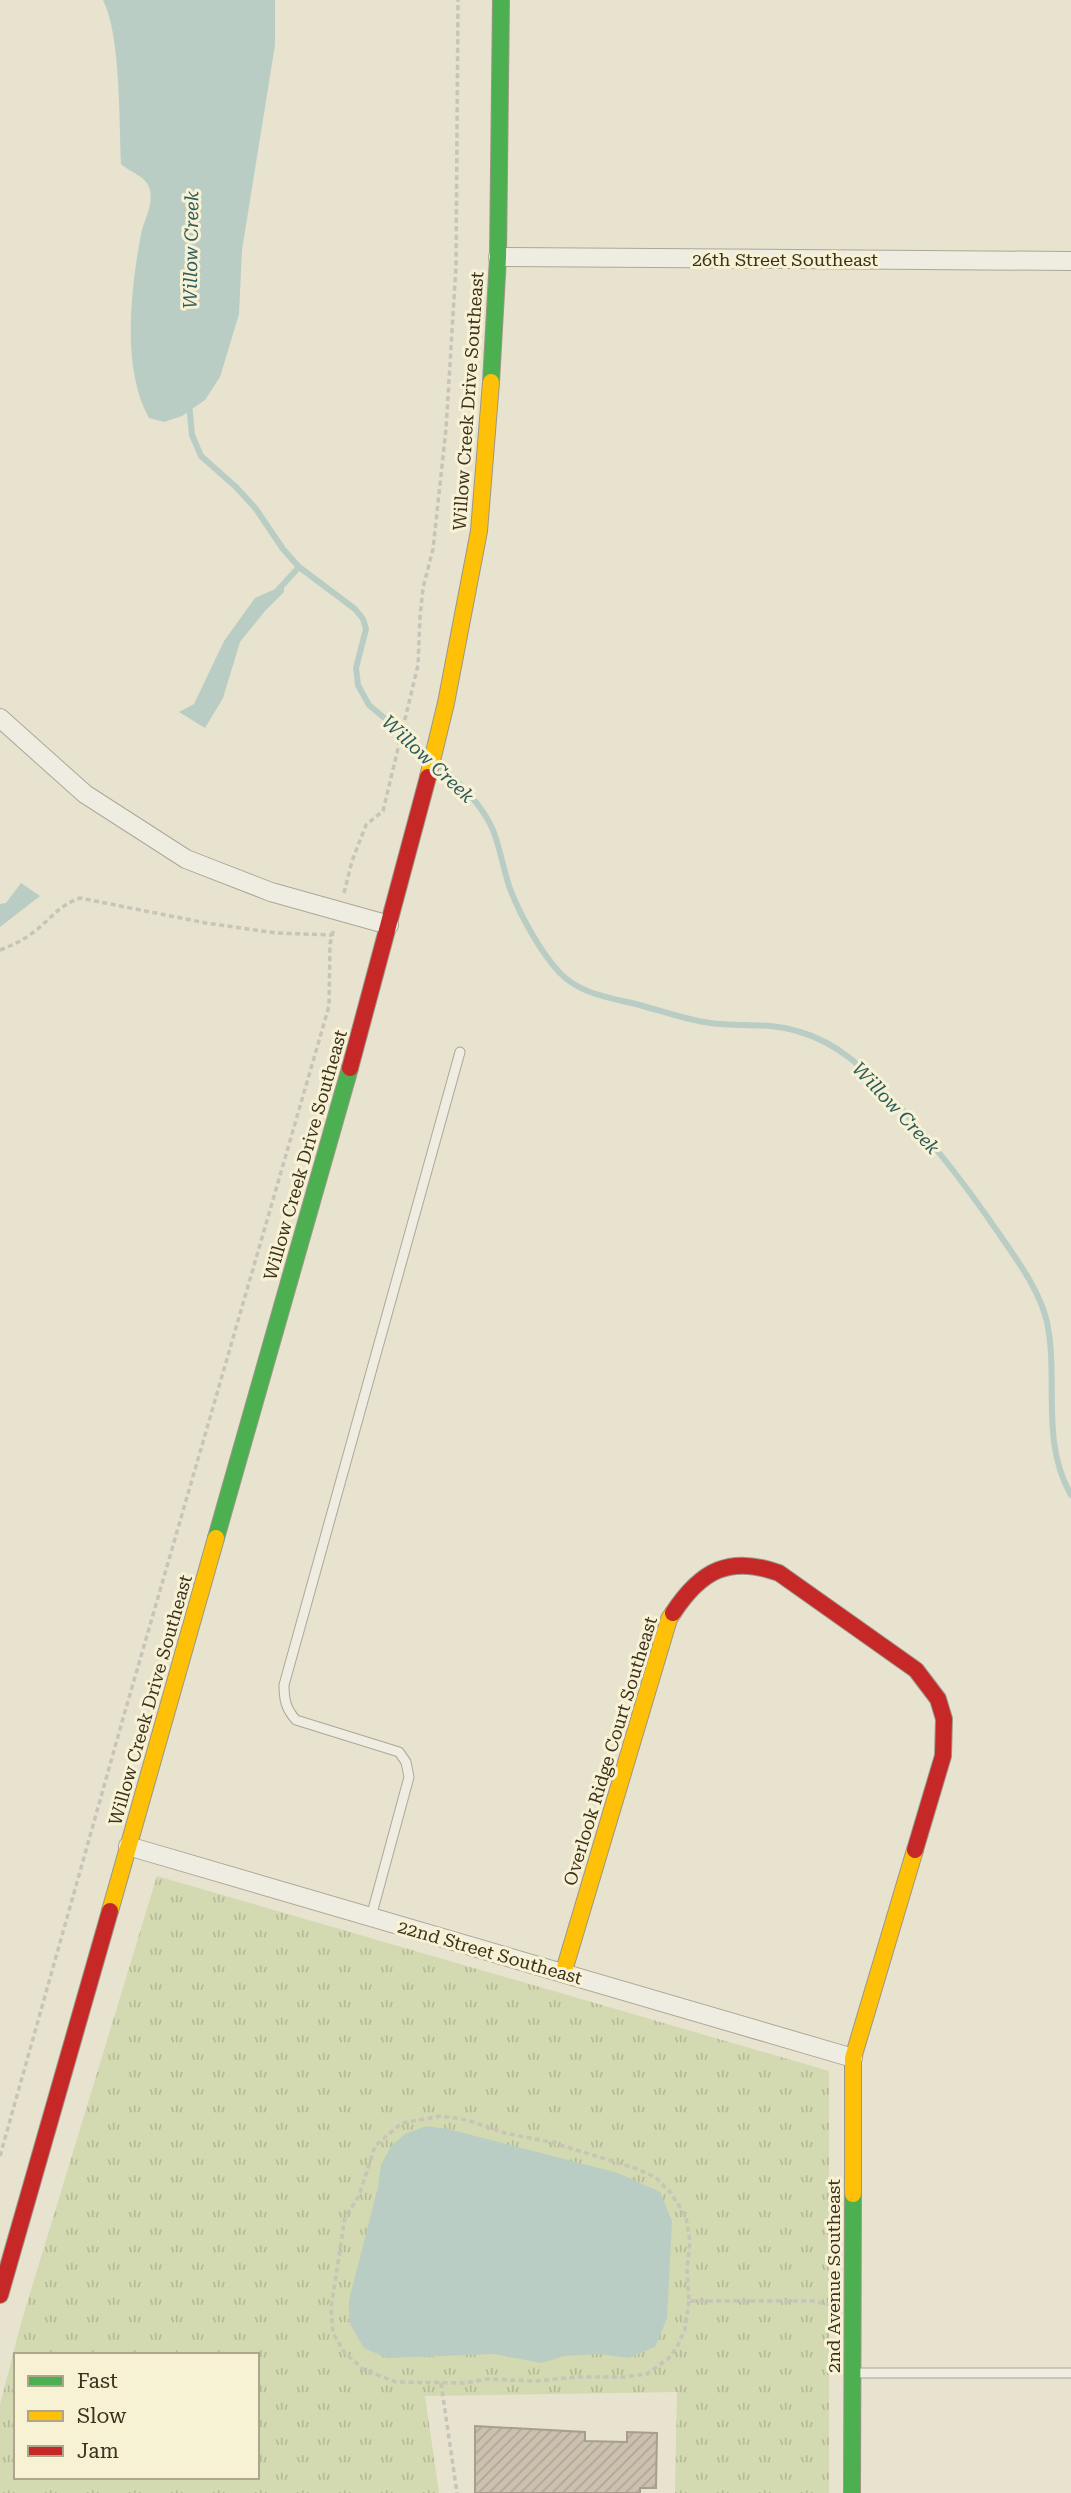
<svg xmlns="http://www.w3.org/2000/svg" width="1071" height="2493" font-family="'Roboto Serif',serif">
	<defs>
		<pattern id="grass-tufts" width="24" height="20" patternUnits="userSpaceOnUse" patternTransform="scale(1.75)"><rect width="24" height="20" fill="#d3d9b0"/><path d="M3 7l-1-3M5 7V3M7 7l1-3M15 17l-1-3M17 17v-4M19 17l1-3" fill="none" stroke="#b6bb97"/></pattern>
		<pattern id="building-hatch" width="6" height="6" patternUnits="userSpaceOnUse" patternTransform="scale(1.75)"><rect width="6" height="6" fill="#ccc1af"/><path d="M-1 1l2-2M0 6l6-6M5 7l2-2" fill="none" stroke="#b0a696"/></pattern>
	</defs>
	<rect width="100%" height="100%" fill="#e7e3cf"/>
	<path fill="url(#grass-tufts)" fill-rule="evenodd" d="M157,1876L829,2071V2493H675L677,2392L425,2396L439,2493H0V2405L21,2323ZM16,2355H257V2477H16Z"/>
	<g fill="#bacdc4">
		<path d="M103,0H275V45L242,250L239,314L220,377L205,400L182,416L164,422L149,418C121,368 131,289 141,234C144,219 155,203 149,187C145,176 130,172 121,164C119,121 121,36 103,0Z"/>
		<polygon points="284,585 284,592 265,611 240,642 223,698 205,728 179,712 194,704 224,641 255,598"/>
		<polygon points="21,883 40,896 0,927 0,904 6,903"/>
		<polygon points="426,2126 448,2129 618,2173 660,2192 672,2221 667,2318 655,2347 629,2358 600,2354 564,2356 541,2363 494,2354 387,2358 364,2348 349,2322 349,2300 378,2187 381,2165 391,2146 405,2134"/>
	</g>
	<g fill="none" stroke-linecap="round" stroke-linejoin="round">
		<g stroke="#bacdc4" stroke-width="6">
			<polyline points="189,403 192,435 201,456 236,487 256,509 283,549 299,567 355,609 363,619 366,629 356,668 358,685 369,705 428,755"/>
			<polyline points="278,590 299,567"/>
			<path d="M439,765C459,783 482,804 493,830C500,848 503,867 509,886C519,913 540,952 560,973C582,996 615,998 643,1006C665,1012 687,1020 710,1023C740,1027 771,1022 800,1032C818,1037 837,1048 851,1059C862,1068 872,1079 882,1089C927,1134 966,1185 1002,1238C1020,1264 1040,1292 1047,1322C1059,1380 1040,1441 1071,1495"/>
		</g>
	</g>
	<polygon fill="url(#building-hatch)" stroke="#a89e8e" stroke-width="2" points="475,2426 585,2432 585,2441 627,2442 627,2432 657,2433 656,2488 640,2488 640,2493 475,2493"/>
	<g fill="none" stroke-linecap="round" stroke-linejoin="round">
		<defs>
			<g id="lane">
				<path d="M371,1917L409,1777L406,1762L399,1752L296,1720C286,1709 284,1700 284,1685L460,1052"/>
				<polyline points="854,2373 1071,2373"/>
			</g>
			<g id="street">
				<polyline points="498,257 1071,261"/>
				<polyline points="0,718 85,794 186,859 271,892 389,925"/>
				<polyline points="128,1846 853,2058"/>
			</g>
			<g id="fast">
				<polyline points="491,382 498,257 501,0"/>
				<polyline points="216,1538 350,1068"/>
				<polyline points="852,2493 853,2194"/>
			</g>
			<g id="slow">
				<polyline points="428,777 446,703 479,531 491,382"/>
				<polyline points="110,1911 216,1538"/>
				<polyline points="563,1974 669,1619 673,1613"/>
				<polyline points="853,2194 853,2058 915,1850"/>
			</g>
			<g id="jam">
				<polyline points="350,1068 428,777"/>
				<path d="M673,1613C701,1570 730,1555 779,1573L916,1670L938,1699L944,1719L943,1756L915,1850"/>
				<polyline points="0,2295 110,1911"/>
			</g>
		</defs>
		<use href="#lane" stroke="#ada797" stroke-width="11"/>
		<use href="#street" stroke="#ada797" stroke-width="20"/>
		<use href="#fast" stroke="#9c9788" stroke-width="18"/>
		<use href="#slow" stroke="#9c9788" stroke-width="18"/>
		<use href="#jam" stroke="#9c9788" stroke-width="18"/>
		<g stroke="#c8c4b7" stroke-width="3.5" stroke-dasharray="5 3.5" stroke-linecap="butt">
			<polyline points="344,893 352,861 366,825 383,811 418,665 420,617 423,588 433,549 446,429 456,266 458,0"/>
			<path d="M0,950C13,945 24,940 35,931C53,917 58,906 80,898L206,923L276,933L332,935"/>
			<polyline points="0,2156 124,1715 329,1006 330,944 334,928"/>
			<polyline points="689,2301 685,2329 678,2345 669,2358 647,2374 625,2377 578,2377 535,2381 487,2379 465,2383 396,2382 364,2370 344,2352 333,2333 331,2308 345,2217 359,2196 375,2146 402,2123 441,2116 467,2120 505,2133 550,2142 635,2168 655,2177 671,2193 686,2217 690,2242 687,2268 689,2301 813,2301 830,2305"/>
			<polyline points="441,2383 457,2493"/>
		</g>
		<use href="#lane" stroke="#efece1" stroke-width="9"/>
		<use href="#street" stroke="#efece1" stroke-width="18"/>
		<use href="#fast" stroke="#4caf50" stroke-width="16"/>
		<use href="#slow" stroke="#ffc107" stroke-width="16"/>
		<use href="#jam" stroke="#c62828" stroke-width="16"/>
	</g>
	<g text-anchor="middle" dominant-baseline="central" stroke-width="6" stroke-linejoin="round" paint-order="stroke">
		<g font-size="18" fill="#3d311e" stroke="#f8f2d5">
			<text x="785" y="259">26th Street Southeast</text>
			<text transform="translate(468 401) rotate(-86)">Willow Creek Drive Southeast</text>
			<text transform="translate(305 1155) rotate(-74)">Willow Creek Drive Southeast</text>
			<text transform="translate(150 1700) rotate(-74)">Willow Creek Drive Southeast</text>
			<text transform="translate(610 1751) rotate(-73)">Overlook Ridge Court Southeast</text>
			<text transform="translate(490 1952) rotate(16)">22nd Street Southeast</text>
			<text transform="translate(833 2276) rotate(-90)">2nd Avenue Southeast</text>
		</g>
		<g font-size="19" font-style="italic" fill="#2c5b5e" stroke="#f8f2d5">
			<text transform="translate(191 250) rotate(-89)">Willow Creek</text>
			<text transform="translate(428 759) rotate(43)">Willow Creek</text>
			<text transform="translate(896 1108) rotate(47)">Willow Creek</text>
		</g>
	</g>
	<rect x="14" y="2353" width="245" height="126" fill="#f8f2d5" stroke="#ada58c" stroke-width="2"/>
	<rect x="28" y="2376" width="35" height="10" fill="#4caf50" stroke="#ada58c" stroke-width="2"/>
	<text x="77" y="2388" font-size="21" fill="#3d311e">Fast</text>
	<rect x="28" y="2411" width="35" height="10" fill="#ffc107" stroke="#ada58c" stroke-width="2"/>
	<text x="77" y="2423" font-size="21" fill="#3d311e">Slow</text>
	<rect x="28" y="2446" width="35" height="10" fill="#c62828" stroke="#ada58c" stroke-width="2"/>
	<text x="77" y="2458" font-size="21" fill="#3d311e">Jam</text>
</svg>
